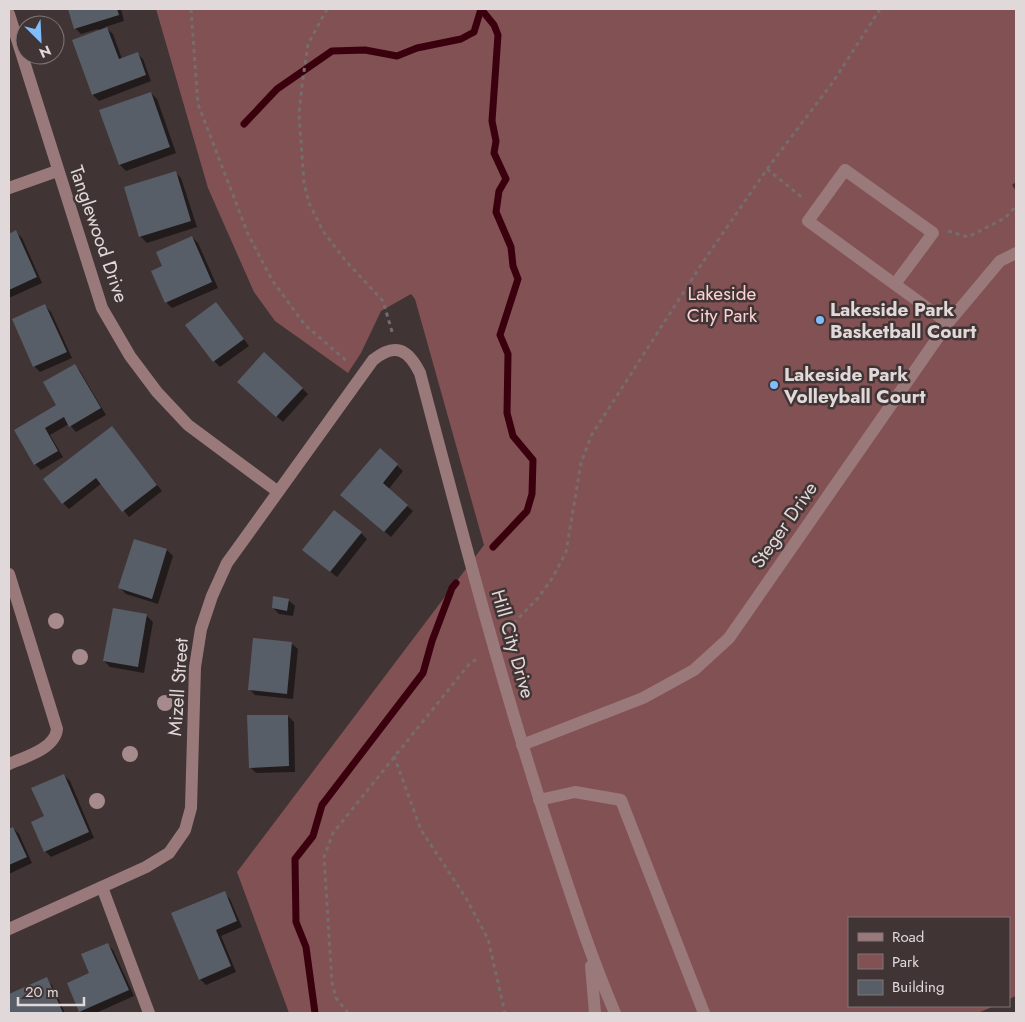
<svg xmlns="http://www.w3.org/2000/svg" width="1025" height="1022" font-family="Jost,sans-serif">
	<rect width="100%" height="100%" fill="#403435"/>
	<polygon fill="#825154" points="156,9 1016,9 1016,996 1009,999 1009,918 849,918 849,1006 994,1006 978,1013 289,1013 237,872 484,545 415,299 411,294 381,311 361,353 348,373 275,321 254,292 208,188"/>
	<g fill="#0007">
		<polygon points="69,9 121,9 124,21 105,27 113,34 122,59 137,53 143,59 151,81 99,101 93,95 99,31 98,29 81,34 75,28"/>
		<polygon points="151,93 157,99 176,153 126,171 120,165 101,111"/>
		<polygon points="175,172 181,178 197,227 147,243 140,236"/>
		<polygon points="1016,182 1016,191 1012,185"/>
		<polygon points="16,232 22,238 42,283 9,298 9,235"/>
		<polygon points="192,237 198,243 218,288 172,308 166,302 164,267"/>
		<polygon points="45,306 51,312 72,358 40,372 34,366"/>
		<polygon points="222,310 249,346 220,367 214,361"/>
		<polygon points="74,365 80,371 106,415 76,432 69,424 50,435 63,457 41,470 35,464 15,430 58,406"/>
		<polygon points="245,388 302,388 308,394 283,422"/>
		<polygon points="117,434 162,491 129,517 102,483 69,509 63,503"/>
		<polygon points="380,450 403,471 388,490 413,511 391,537 348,501"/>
		<polygon points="361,533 367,539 337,577 310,556"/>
		<polygon points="135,540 167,550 173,556 158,604 126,594 120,588"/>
		<polygon points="288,600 295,606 293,616 279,614 273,608"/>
		<polygon points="147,616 153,622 144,673 110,667 104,661"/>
		<polygon points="291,643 298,649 293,699 255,695 249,689"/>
		<polygon points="288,716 294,722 295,772 256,773 250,767"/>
		<polygon points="64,775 70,781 94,838 51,857 45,851"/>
		<polygon points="13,828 19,834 32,863 9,874 9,830"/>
		<polygon points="224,893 230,899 242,927 221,936 236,972 206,985 200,979"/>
		<polygon points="107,944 113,950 134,996 96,1013 83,1013 80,1011 91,973"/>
		<polygon points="46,979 52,985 65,1013 9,1013 9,995"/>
	</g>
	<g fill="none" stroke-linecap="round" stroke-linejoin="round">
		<g stroke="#3a000d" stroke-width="7">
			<polyline points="481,9 494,25 498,35 492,121 496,141 494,153 506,179 499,191 496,212 511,247 513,266 518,279 500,335 508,354 507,413 513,436 533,460 532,494 527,511 493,547"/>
			<polyline points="244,124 277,89 332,51 365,50 397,56 417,48 461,39 474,32 481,9"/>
			<polyline points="315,1013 306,947 296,922 295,859 313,836 322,805 423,673 432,641 452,588 456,583"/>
		</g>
	</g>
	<g fill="#575e67">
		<polygon points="68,9 117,9 119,15 74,29"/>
		<polygon points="107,27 119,59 138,52 146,75 92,95 72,40"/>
		<polygon points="151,92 170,147 119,165 99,110"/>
		<polygon points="176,171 191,221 139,237 124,187"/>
		<polygon points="16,230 37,277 9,290 9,234"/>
		<polygon points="192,236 212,282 165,303 151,271 162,266 156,252"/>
		<polygon points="216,302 244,339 213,362 185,325"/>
		<polygon points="45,304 67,352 33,367 12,319"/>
		<polygon points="264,352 303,388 276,417 237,382"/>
		<polygon points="75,364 101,408 69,427 64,417 45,428 58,451 34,465 14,430 56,405 43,382"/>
		<polygon points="112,426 157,485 122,512 96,478 62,504 43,479"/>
		<polygon points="380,448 398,464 383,483 408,505 384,532 340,495"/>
		<polygon points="334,510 362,532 330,572 302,550"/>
		<polygon points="134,539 167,549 152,599 118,588"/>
		<polygon points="273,596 289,599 287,611 272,608"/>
		<polygon points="113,608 147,614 138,667 103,661"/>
		<polygon points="253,638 292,642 287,694 248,690"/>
		<polygon points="247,715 288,715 289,766 249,768"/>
		<polygon points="64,774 89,832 44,852 31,822 44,816 31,788"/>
		<polygon points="13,827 27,857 9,865 9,829"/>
		<polygon points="225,891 237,921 216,930 231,966 199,980 171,913"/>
		<polygon points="108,943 129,990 79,1012 67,983 89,973 81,954"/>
		<polygon points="47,977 63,1013 9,1013 9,994"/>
	</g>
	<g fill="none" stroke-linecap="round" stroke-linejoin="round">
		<g stroke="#766c6c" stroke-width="3" stroke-dasharray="4 4" stroke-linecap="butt">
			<polyline points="191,9 198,104 248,234 272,280 305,325 348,362"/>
			<polyline points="327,9 308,44 302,85 299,114 304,183 309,203 323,231 345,260 383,301 393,335"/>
			<polyline points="767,169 804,199"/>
			<polyline points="948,231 968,237 1005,218 1016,206"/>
			<polyline points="508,629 538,598 553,577 566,552 581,463 591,436 703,262 767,169 833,82 880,9"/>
			<polyline points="394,756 421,830 466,898 488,939 505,1013"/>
			<polyline points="348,1013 336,998 332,983 324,857 333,833 470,663 479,658"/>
		</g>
		<g stroke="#9a797b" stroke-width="12">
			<polyline points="9,14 102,308 130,356 157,392 188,425 277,491"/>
			<polyline points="9,188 57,171"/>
			<polyline points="895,284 933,233 845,170 808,221 948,323"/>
			<path d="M9,574L57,729C55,749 25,757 9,764"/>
			<polyline points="522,745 643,698 694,670 729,638 948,323 1000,261 1016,253"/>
			<polyline points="539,800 575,792 621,800 704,1013"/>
			<polyline points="102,887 149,1013"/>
			<path d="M9,929L146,867L169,853L185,830L191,808L195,667L201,629L212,596L227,563L373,360C395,342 408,349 420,373C461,528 501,683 551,835C571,895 590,955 615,1013"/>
			<polyline points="591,966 595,1013"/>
		</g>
	</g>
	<g fill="#a78a8c">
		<circle cx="56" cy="621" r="8"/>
		<circle cx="80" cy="657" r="8"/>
		<circle cx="165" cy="703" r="8"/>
		<circle cx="130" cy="754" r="8"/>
		<circle cx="97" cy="801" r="8"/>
	</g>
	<g fill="#80bdfa" stroke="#403435" stroke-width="2">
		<circle cx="820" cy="320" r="5"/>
		<circle cx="774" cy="385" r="5"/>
	</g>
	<g text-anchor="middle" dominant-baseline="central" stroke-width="5" stroke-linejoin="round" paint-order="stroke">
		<g font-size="19" fill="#e1d9d9" stroke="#403435">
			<text transform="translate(99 234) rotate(71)">Tanglewood Drive</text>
			<text transform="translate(784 525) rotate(-55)">Steger Drive</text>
			<text transform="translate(513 644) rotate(74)">Hill City Drive</text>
			<text transform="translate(178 687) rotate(-86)">Mizell Street</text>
		</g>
		<g font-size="19" fill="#fcd1d3" stroke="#403435">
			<text x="722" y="293">Lakeside<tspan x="722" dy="22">City Park</tspan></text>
		</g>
		<g font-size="19" font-weight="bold" fill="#e1d9d9" stroke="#403435" text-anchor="start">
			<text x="830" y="309">Lakeside Park<tspan x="830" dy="22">Basketball Court</tspan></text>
			<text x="784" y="374">Lakeside Park<tspan x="784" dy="22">Volleyball Court</tspan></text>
		</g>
	</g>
	<rect width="1025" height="1022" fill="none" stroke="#e1d9d9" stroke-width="20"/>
	<rect x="848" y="917" width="162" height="90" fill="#403435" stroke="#807677"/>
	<rect x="858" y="933" width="25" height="8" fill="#9a797b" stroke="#807677"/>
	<text x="892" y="942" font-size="15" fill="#e1d9d9">Road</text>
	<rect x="858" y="954" width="25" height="15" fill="#825154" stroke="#807677"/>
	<text x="892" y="967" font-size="15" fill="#e1d9d9">Park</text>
	<rect x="858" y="980" width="25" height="15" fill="#575e67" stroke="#807677"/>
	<text x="892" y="992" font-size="15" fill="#e1d9d9">Building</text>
	<g transform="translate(40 40) rotate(156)"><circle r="24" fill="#403435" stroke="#807677"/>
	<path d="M0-4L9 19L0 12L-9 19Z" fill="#80bdfa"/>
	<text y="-8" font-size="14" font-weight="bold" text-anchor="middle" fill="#e1d9d9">N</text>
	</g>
	<path d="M18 997v8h66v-8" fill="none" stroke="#e1d9d9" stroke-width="2.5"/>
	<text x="25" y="997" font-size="15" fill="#e1d9d9" stroke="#403435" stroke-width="4" paint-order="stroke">20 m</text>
</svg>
